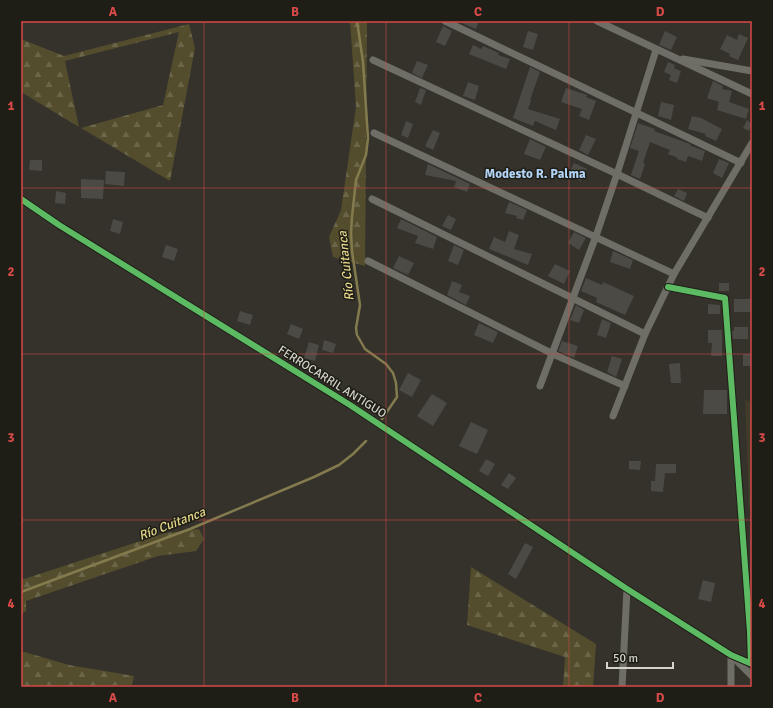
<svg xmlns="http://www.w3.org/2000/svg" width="773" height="708" font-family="Signika,sans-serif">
	<defs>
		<pattern id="forest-firs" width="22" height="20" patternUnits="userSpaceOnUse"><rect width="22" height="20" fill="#534d2d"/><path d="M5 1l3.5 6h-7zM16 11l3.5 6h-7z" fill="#6b664a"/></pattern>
	</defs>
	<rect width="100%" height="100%" fill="#34322b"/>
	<polygon fill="#403c29" points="745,399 752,403 752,510 749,508"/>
	<g fill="url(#forest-firs)">
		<polygon points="350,21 367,21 365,266 333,257 329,237 341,210 356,107"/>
		<polygon points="189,24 195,48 170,181 81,128 163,105 179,32 65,61 79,127 21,92 21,39 64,56"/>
		<polygon points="199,529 204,539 196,551 158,556 26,601 26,611 21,614 21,580 165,533"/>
		<polygon points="471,567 596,644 593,687 563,687 565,657 467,625"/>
		<polygon points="21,651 69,665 134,676 132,685 21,687"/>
	</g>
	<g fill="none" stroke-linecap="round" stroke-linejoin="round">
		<g stroke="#837b4e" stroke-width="2.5">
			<polyline points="357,21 363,62 368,138 366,155 356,180 352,217 351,233 352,251 360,305 356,328 357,335 365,349 386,364 393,373 396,383 397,397 382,419"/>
			<polyline points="21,592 190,529 314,477 339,465 353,454 366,441"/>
		</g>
	</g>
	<g fill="#4b4a44">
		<polygon points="457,21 479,21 476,29"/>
		<polygon points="443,26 452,31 445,46 436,42"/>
		<polygon points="528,31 538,34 533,50 523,47"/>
		<polygon points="665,31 677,37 671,50 659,45"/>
		<polygon points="739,34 748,38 738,60 729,56 730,54 720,49 727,35 737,40"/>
		<polygon points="473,45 481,49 483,46 499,53 498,55 510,59 506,69 469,54"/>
		<polygon points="417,61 428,65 422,78 412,73"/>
		<polygon points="668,62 675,65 674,68 681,71 677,83 669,80 671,75 664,72"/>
		<polygon points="530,67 540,72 530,100 531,101 528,109 560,119 556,130 535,121 533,126 513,118"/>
		<polygon points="713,81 723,86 722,89 732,91 729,102 749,109 746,119 717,110 719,102 707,98"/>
		<polygon points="468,82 479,86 475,100 463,96"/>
		<polygon points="420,88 426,90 421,105 415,102"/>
		<polygon points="566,88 587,95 586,97 596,101 589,120 579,116 582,109 561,102"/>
		<polygon points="661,102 674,105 671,120 658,116"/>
		<polygon points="692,116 701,118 722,129 716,141 705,136 706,134 688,129"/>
		<polygon points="747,120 752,124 749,131 743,128"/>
		<polygon points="406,121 413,124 408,138 401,135"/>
		<polygon points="638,123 655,129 654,131 690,144 691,146 705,151 702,161 688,156 686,162 677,159 678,158 668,154 670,150 650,142 643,163 645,164 640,179 631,175 639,151 630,148"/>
		<polygon points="433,130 440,133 433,150 425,146"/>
		<polygon points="586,135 596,139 588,155 579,150"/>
		<polygon points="530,139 546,147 540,160 524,154"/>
		<polygon points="719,159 729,163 722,178 713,173"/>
		<polygon points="30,160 42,160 42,171 29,170"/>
		<polygon points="574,163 587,169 581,181 568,175"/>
		<polygon points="428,164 470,184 467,192 454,187 456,181 425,175"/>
		<polygon points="106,171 125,172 124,186 105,184"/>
		<polygon points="81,179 104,180 103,199 81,198"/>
		<polygon points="678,189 687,193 684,201 674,196"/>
		<polygon points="56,191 66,193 65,204 55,203"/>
		<polygon points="509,202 527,210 523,220 516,218 517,216 505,213"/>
		<polygon points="448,215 456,219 451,230 442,226"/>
		<polygon points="113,219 123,222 120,234 110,231"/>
		<polygon points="401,219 437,237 433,249 415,243 418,236 397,228"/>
		<polygon points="509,231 519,235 514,249 532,254 528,265 489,249 494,237 505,242"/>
		<polygon points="574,232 586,238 579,250 568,243"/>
		<polygon points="166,245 178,249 174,261 162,257"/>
		<polygon points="454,245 464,250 458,265 448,261"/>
		<polygon points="613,251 633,260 630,269 610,262"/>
		<polygon points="399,256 414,263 408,275 393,268"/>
		<polygon points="555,264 570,271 564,284 548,276"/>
		<polygon points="586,278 602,285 603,282 634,296 625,315 596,302 597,298 581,291"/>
		<polygon points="452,281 462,285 459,292 470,296 466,305 447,295"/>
		<rect x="719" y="283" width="10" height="8"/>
		<rect x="734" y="299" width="18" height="13"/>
		<polygon points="708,304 720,305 720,314 708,314"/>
		<polygon points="576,305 584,310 579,323 570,320"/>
		<polygon points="240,311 253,315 250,325 237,321"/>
		<polygon points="602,319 611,323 606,338 597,335"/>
		<polygon points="479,323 498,332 493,343 474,335"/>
		<polygon points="291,324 303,329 299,339 287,334"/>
		<polygon points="734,327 748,327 748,339 733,339 732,331 734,331"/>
		<polygon points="708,330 722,330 722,356 711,356 712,343 708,343"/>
		<polygon points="324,340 336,344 333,353 322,350"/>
		<polygon points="562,341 578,346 574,358 558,351"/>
		<polygon points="309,342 319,345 315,361 304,358"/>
		<rect x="743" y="354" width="9" height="12"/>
		<polygon points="612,356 622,359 616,377 607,372"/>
		<polygon points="680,363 681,383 671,383 669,364"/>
		<polygon points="408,373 421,380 412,397 399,390"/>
		<polygon points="704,390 727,390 727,414 703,414"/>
		<polygon points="432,394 447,403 433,426 417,416"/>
		<polygon points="471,422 488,430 477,454 459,446"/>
		<polygon points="486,459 495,464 488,476 479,471"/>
		<polygon points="629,461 641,461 640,470 629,469"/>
		<polygon points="656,464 676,464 676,473 665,473 663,492 651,491 651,481 655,481"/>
		<polygon points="509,473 516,478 508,489 501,485"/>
		<polygon points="525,543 533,547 516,579 508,574"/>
		<polygon points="703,580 715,583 711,602 698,599"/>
	</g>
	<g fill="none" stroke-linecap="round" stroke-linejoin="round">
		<g stroke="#6e6d66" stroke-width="7">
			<polyline points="445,21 741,163"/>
			<polyline points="597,21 752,94"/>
			<polyline points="683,59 752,71"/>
			<polyline points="373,60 617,174 708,218"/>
			<polyline points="374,133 674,274"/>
			<polyline points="21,199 59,225 350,405 627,589 731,655 752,664"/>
			<polyline points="372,199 645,334"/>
			<polyline points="368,261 553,354 625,386"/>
			<polyline points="668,287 725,298 750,632 751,663"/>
			<polyline points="540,386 596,236 617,174 656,50"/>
			<polyline points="613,416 645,334 674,274 752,143"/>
			<polyline points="734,658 752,676"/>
			<polyline points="622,687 627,589"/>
			<polyline points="731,687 731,655"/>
		</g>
		<defs>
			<g id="cycleway">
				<polyline points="21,199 59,225 350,405 627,589 731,655 752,664"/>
				<polyline points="668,287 725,298 750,632 751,663"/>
			</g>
		</defs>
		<use href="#cycleway" stroke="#1e1d16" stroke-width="8"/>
		<use href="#cycleway" stroke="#5cba63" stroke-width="6"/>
	</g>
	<path fill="none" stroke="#d64a48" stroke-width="1" stroke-opacity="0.55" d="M204,21V687M386,21V687M569,21V687M21,188H752M21,354H752M21,520H752"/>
	<g text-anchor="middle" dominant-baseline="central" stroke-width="3" stroke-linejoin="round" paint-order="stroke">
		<g font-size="12" fill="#d4d2c9" stroke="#1e1d16">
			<text transform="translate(332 382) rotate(32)">FERROCARRIL ANTIGUO</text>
		</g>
		<g font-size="13" font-weight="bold" fill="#b1d3f5" stroke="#1e1d16">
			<text x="535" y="174">Modesto R. Palma</text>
		</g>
		<g font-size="13" font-style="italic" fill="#e5d68a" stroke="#1e1d16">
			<text transform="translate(346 266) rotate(-96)">Río Cuitanca</text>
			<text transform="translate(172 524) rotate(-21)">Río Cuitanca</text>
		</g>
	</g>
	<rect width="773" height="708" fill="none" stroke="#1e1d16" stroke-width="44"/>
	<path d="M607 662v6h66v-6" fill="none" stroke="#d4d2c9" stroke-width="2"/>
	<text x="613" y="662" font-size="12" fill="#d4d2c9" stroke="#1e1d16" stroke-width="3" paint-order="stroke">50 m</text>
	<rect x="22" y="22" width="729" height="664" fill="none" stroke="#d64a48" stroke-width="1.5"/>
	<g font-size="13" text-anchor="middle" font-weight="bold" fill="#d64a48">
		<text x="113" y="16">A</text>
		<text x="295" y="16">B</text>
		<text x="478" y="16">C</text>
		<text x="660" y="16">D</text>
		<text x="11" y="110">1</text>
		<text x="762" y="110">1</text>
		<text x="11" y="276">2</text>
		<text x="762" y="276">2</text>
		<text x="11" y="442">3</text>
		<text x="762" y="442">3</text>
		<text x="11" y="608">4</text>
		<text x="762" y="608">4</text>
		<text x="113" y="702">A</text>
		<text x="295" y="702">B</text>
		<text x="478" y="702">C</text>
		<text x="660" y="702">D</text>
	</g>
</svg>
